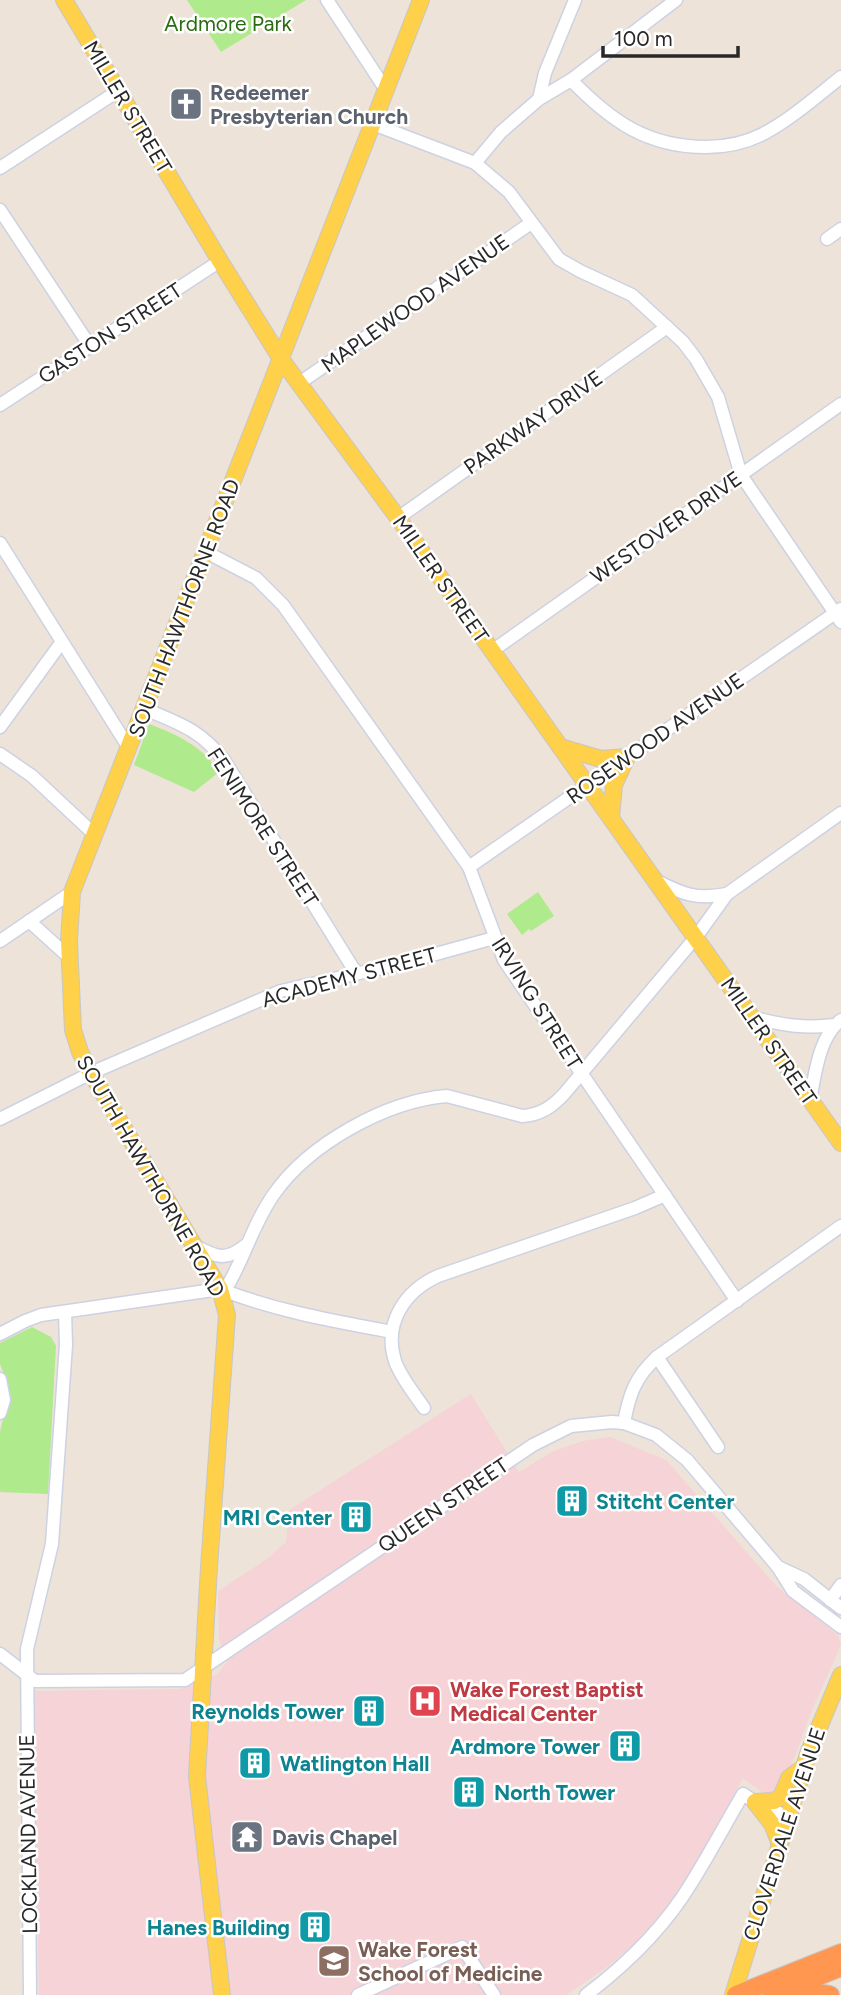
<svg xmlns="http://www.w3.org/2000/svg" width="841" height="1995" font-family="Figtree,sans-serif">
	<rect width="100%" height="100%" fill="#ede3d8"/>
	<polygon fill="#f5d3d6" points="471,1394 519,1472 554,1451 583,1441 610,1437 666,1460 776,1586 838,1635 841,1645 812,1710 782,1790 766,1795 743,1778 681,1889 640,1939 607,1967 566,1995 39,1995 33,1691 180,1689 218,1674 227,1662 219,1639 218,1591 267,1559 286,1542 289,1510"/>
	<g fill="#afea8d">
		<polygon points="187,0 306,0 221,52"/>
		<path d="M149,724C178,735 202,746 219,772L194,792L134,765Z"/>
		<polygon points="538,892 554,916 531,931 529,929 522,935 507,914"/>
		<polygon points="32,1327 51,1337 56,1346 48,1494 0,1492 0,1432 8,1397 8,1385 0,1364 0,1343"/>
	</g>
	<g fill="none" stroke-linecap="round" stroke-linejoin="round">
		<defs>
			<g id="minor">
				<polyline points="327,0 386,90"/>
				<path d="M571,80C611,121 647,147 706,147C725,147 745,143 763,134C791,119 816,97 841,77"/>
				<polyline points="539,99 545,73 575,0"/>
				<polyline points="373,124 475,163 509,192 559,259 580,271 632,295 683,342 696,359 718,397 741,475 841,622"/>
				<polyline points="475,163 501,132 539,99 571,80 676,0"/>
				<polyline points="0,168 118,91"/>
				<polyline points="0,210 90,346"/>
				<polyline points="827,239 841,229"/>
				<polyline points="298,384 531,223"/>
				<polyline points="0,405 220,261"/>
				<polyline points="398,518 667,327"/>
				<polyline points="0,543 129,748"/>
				<polyline points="206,552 256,578 283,605 469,867 504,960 737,1301"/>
				<polyline points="492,651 841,404"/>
				<path d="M145,709C180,724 199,729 224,760L356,973"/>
				<polyline points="0,727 61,643"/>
				<polyline points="0,754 32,776 94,834"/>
				<polyline points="469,867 841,609"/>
				<path d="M655,880C682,894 696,900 727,894"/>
				<polyline points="29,921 70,958"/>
				<polyline points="0,941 72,892"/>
				<path d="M752,1017C781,1025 805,1029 835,1025"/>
				<path d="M810,1100C815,1075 819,1036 841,1020"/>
				<polyline points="0,1119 91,1073 281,991 403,963 494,938"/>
				<path d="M195,1246C217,1257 225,1262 246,1245"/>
				<path d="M220,1289C275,1311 334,1321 392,1332"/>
				<path d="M0,1334L25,1321L41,1315L220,1289L228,1285C245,1256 254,1222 274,1194C309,1144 386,1101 447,1096L522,1116C540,1115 552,1107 564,1094L696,937L727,894L841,813"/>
				<polyline points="657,1357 718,1447"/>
				<polyline points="0,1379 4,1400 0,1413"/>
				<path d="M424,1408C414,1393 401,1378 395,1361C383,1323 405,1291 438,1276L635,1208L665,1195"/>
				<path d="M624,1423C629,1395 635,1377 657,1357L841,1226"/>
				<polyline points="778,1567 804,1579 841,1608"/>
				<polyline points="830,1600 841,1585"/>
				<polyline points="0,1654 35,1681 185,1680 533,1445 571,1426 612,1422 624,1423 656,1435 687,1460 778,1567 793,1591 841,1627"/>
				<polyline points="30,1995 27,1649 52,1544 66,1345 65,1312"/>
				<polyline points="358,1995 462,1947 494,1995"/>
				<path d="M586,1995C627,1964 665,1927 692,1882C710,1853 726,1823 743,1794L755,1802L788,1817"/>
			</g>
			<g id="major">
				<polyline points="64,0 220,261 281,359 398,518 841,1143"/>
				<polyline points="560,747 601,759 627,757"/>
				<polyline points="611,818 614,785 627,757"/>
				<polyline points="755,1802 774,1801 781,1797 789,1778 804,1767"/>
				<polyline points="755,1802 772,1824 780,1844"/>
				<polyline points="222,1995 197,1776 209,1567 227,1315 220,1289 91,1073 80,1052 73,1030 69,941 72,892 421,0"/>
				<polyline points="733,1995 808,1754 841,1675"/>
			</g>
			<g id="highway">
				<polyline points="790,1993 813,1992 830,1995"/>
				<polyline points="736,1995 841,1953"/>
				<polyline points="772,1995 841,1967"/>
			</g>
		</defs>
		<use href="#minor" stroke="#cdd2e3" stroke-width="15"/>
		<use href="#major" stroke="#c7c7c7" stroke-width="18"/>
		<use href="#highway" stroke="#c7c7c7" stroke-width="20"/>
		<use href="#minor" stroke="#fff" stroke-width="12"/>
		<use href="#major" stroke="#ffd04a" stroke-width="16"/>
		<use href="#highway" stroke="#ff9750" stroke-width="18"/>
	</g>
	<defs>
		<symbol id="church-square" viewBox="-11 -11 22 22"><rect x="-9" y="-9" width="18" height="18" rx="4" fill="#6b7280" stroke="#fff"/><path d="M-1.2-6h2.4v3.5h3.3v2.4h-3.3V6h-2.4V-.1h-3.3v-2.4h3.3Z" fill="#fff"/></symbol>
		<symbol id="building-square" viewBox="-11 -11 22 22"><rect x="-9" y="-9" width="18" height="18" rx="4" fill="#0f9aa8" stroke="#fff"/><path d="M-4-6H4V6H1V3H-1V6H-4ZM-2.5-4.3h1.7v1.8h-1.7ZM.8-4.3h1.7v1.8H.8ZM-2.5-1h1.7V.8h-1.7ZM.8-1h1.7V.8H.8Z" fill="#fff"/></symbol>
		<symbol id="hospital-square" viewBox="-11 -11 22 22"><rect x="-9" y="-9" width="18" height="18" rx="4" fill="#e0444e" stroke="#fff"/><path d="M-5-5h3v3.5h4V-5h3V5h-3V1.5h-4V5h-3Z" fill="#fff"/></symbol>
		<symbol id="temple-square" viewBox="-11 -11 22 22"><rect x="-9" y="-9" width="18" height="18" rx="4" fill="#6b7280" stroke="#fff"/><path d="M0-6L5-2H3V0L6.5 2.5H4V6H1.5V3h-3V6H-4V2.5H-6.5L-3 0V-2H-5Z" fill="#fff"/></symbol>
		<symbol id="university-square" viewBox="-11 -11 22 22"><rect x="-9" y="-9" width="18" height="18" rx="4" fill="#8d6e63" stroke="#fff"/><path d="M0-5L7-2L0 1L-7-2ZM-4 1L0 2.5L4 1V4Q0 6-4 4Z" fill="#fff"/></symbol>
	</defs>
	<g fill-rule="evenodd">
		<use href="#church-square" x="167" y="85" width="38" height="38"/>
		<use href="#building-square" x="553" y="1482" width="38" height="38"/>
		<use href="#building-square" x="337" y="1498" width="38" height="38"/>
		<use href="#hospital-square" x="406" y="1682" width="38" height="38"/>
		<use href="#building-square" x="350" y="1692" width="38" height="38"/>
		<use href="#building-square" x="606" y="1727" width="38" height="38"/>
		<use href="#building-square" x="236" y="1744" width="38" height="38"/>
		<use href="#building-square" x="450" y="1773" width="38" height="38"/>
		<use href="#temple-square" x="228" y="1818" width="38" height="38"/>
		<use href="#building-square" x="296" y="1908" width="38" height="38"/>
		<use href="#university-square" x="315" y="1942" width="38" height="38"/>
	</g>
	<g text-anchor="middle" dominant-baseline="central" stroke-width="5" stroke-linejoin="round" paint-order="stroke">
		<g font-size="21" fill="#276c11" stroke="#fff">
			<text x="228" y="23">Ardmore Park</text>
		</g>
		<g font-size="21" font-weight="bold" fill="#5b616d" stroke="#fff" text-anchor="start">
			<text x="210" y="92">Redeemer<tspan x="210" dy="24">Presbyterian Church</tspan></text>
			<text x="272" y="1837">Davis Chapel</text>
		</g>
		<g font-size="21" fill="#282828" stroke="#fff">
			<text transform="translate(128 107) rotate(59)">MILLER STREET</text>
			<text transform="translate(415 303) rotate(-35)">MAPLEWOOD AVENUE</text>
			<text transform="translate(110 333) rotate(-33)">GASTON STREET</text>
			<text transform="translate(533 422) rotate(-35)">PARKWAY DRIVE</text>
			<text transform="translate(666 527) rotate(-35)">WESTOVER DRIVE</text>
			<text transform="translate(441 579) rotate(55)">MILLER STREET</text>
			<text transform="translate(184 608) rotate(-69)">SOUTH HAWTHORNE ROAD</text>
			<text transform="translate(655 738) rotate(-35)">ROSEWOOD AVENUE</text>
			<text transform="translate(263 827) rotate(57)">FENIMORE STREET</text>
			<text transform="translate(349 977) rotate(-15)">ACADEMY STREET</text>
			<text transform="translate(537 1003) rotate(58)">IRVING STREET</text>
			<text transform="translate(769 1041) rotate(55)">MILLER STREET</text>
			<text transform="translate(151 1176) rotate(60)">SOUTH HAWTHORNE ROAD</text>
			<text transform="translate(443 1505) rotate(-34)">QUEEN STREET</text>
			<text transform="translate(28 1834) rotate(-91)">LOCKLAND AVENUE</text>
			<text transform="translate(784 1834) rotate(-72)">CLOVERDALE AVENUE</text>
		</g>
		<g font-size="21" font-weight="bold" fill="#0d838f" stroke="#fff" text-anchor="end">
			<text x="596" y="1501" text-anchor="start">Stitcht Center</text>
			<text x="332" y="1517">MRI Center</text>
			<text x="344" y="1711">Reynolds Tower</text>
			<text x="600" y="1746">Ardmore Tower</text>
			<text x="280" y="1763" text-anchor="start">Watlington Hall</text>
			<text x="494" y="1792" text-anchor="start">North Tower</text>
			<text x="290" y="1927">Hanes Building</text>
		</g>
		<g font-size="21" font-weight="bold" fill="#be3a42" stroke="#fff" text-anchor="start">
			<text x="450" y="1689">Wake Forest Baptist<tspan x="450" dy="24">Medical Center</tspan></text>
		</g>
		<g font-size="21" font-weight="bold" fill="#785e54" stroke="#fff" text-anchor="start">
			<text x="358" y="1949">Wake Forest<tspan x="358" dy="24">School of Medicine</tspan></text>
		</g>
	</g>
	<path d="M603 46v10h135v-10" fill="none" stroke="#282828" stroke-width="3.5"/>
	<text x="614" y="46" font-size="21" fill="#282828" stroke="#ffffff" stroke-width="5" paint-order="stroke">100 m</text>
</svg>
